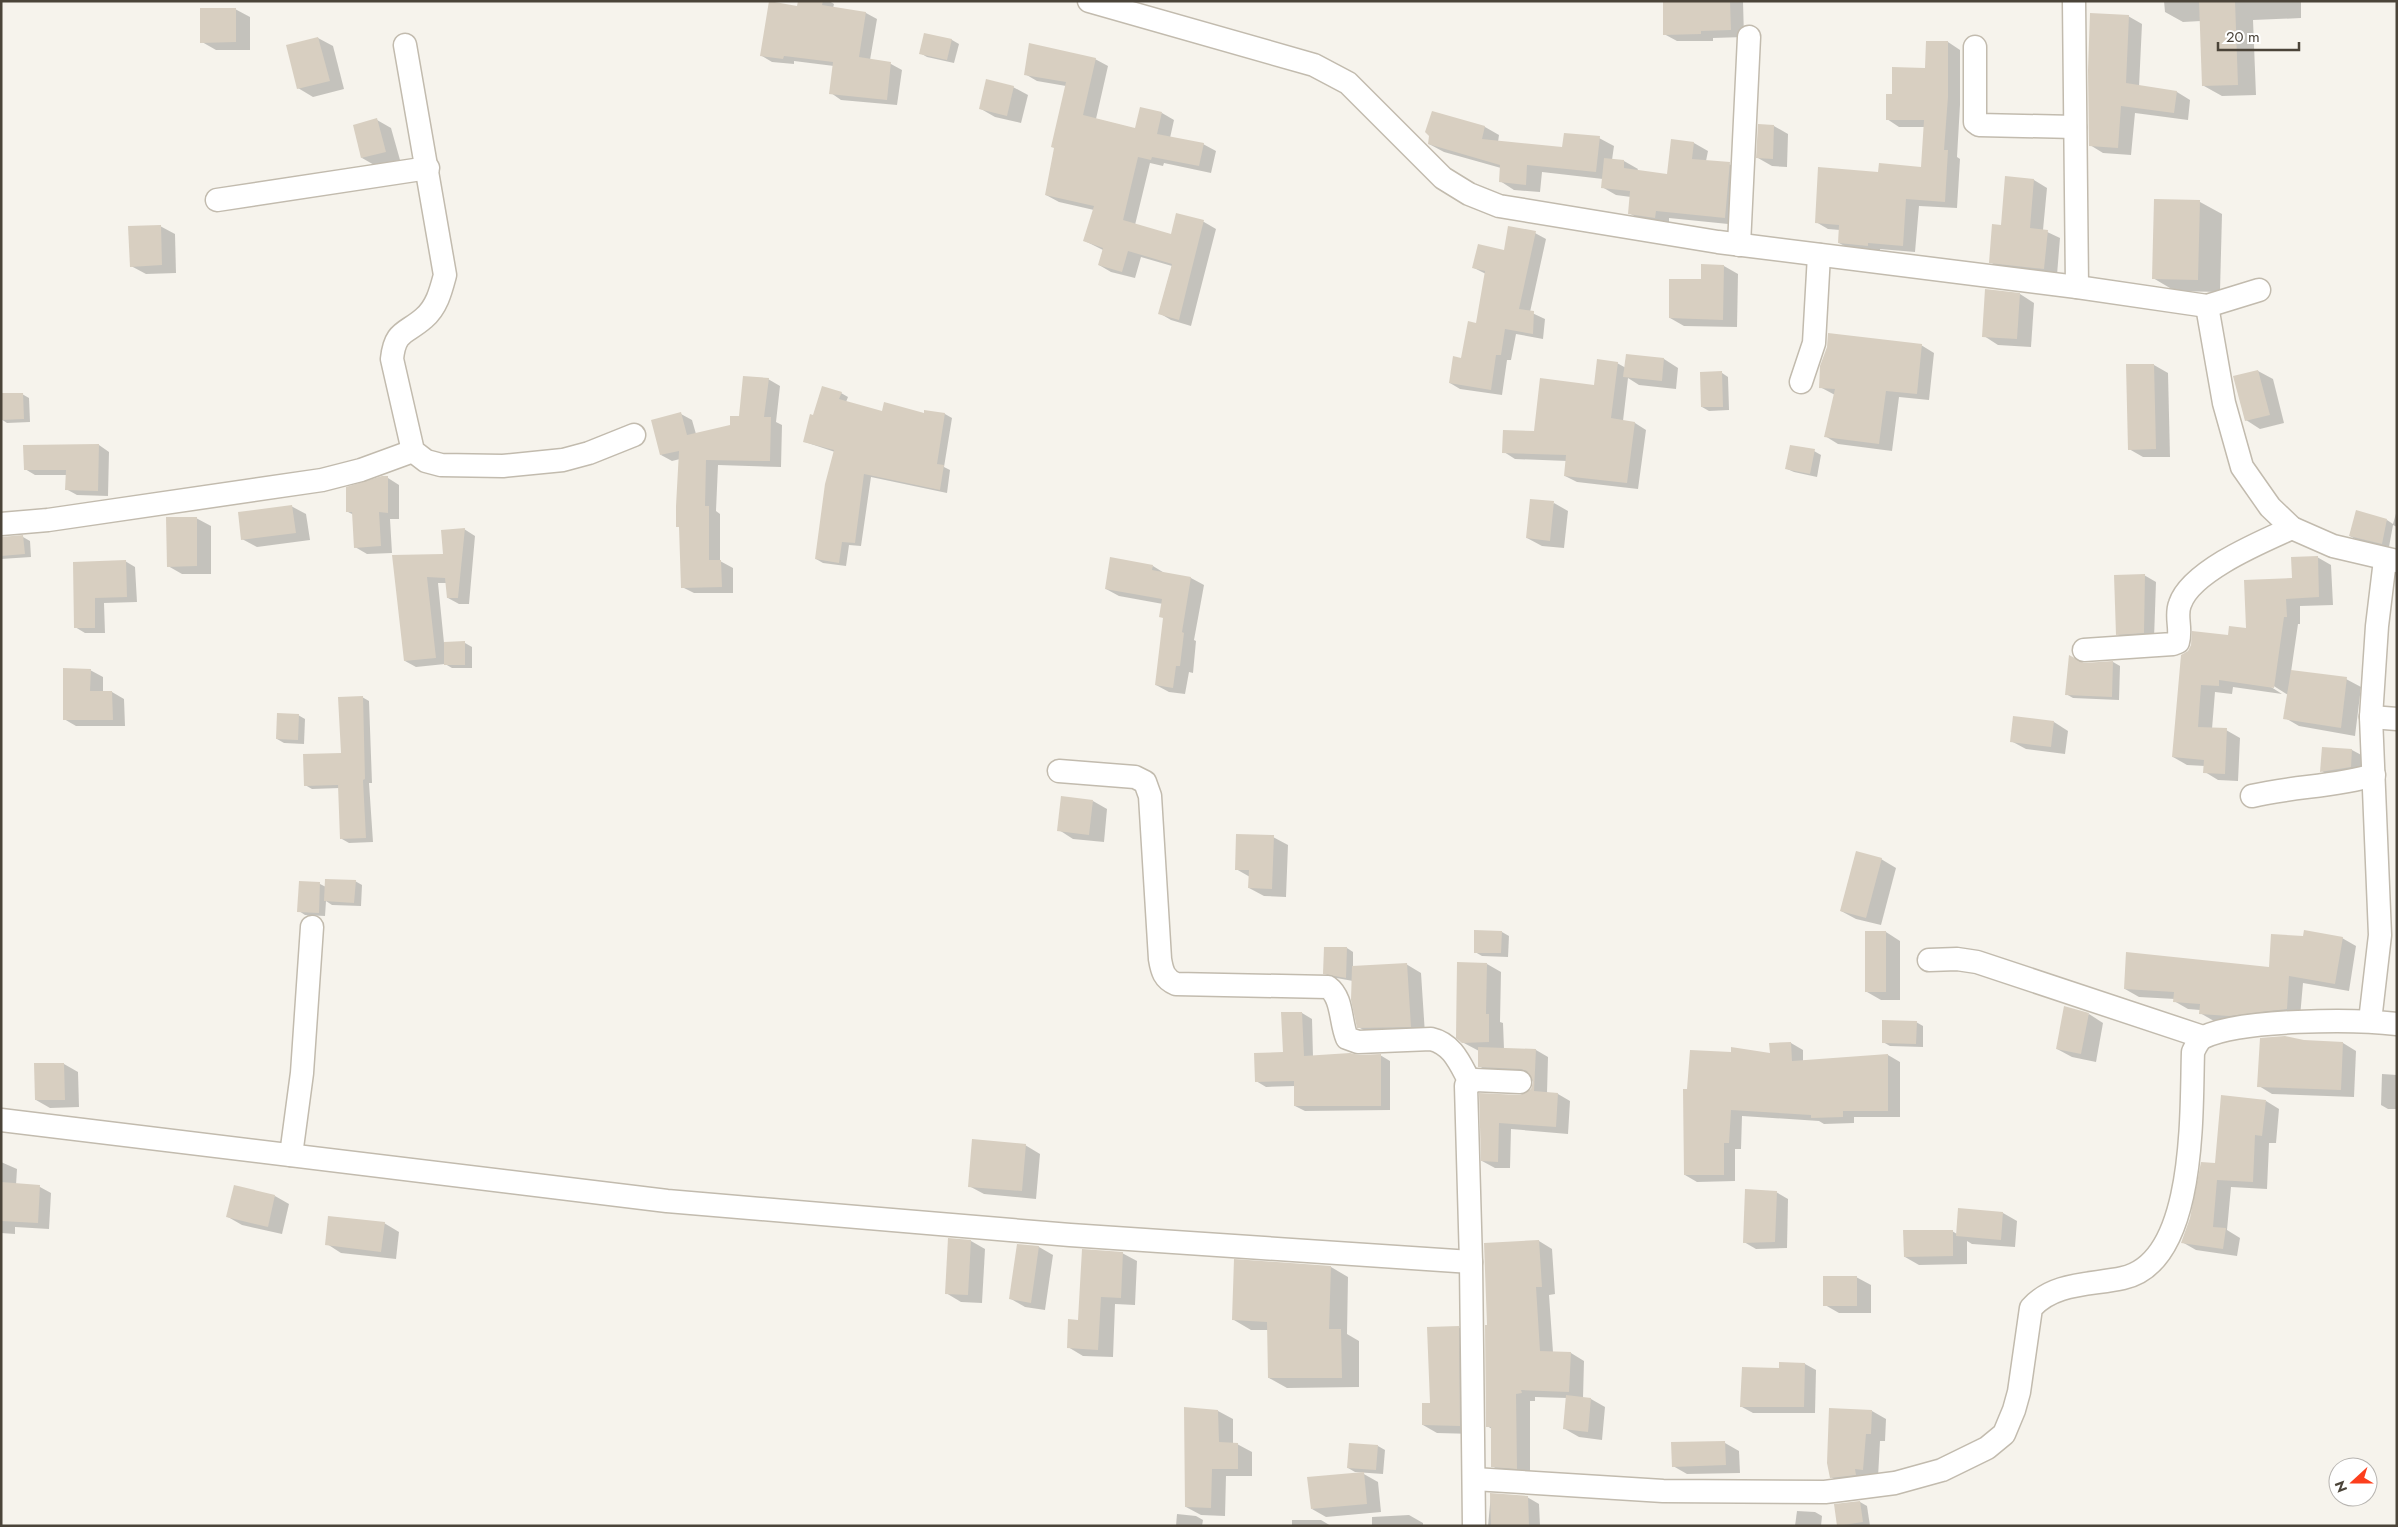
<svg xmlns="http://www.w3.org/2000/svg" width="2398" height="1527" font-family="Jost,sans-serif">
	<rect width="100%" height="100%" fill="#f6f3ec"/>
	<g fill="#0003">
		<polygon points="799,1 829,1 834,4 833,8 866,13 877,19 870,60 891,64 902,70 897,105 841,100 831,93 834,66 794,61 794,64 772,62 762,56 798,7"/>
		<polygon points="1664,1 1743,1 1744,37 1713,38 1713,41 1677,41 1664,34"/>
		<polygon points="2164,1 2301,1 2301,18 2253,20 2256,95 2222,96 2204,86 2201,21 2183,22 2165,12"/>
		<polygon points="235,9 250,17 250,50 216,50 202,42"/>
		<polygon points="2128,16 2142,24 2139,87 2177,92 2190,100 2188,120 2135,113 2131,155 2103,153 2090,145"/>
		<polygon points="925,34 952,40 959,44 954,63 927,57 920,53"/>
		<polygon points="318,38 333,46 344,89 313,97 298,88"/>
		<polygon points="1948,42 1960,50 1960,105 1957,157 1960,159 1957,208 1919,206 1915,252 1880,249 1880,252 1852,250 1839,243 1840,230 1828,229 1816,222 1879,173 1922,168 1925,127 1899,127 1887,119"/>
		<polygon points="1095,59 1108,66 1096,119 1136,129 1162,113 1174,120 1170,138 1203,144 1216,151 1211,173 1164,163 1163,166 1150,163 1135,225 1172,235 1177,214 1204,222 1216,229 1191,326 1171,320 1159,313 1172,266 1141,257 1135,278 1111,272 1099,265 1103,250 1085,241 1094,210 1059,202 1046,195 1066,86 1037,81 1025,74"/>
		<polygon points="1013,87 1028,95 1021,123 995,117 981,109"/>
		<polygon points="1433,113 1485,127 1499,135 1498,142 1563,149 1599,138 1614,146 1612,160 1624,161 1638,169 1637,171 1668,175 1672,140 1694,143 1708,151 1706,161 1729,164 1743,172 1738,225 1669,218 1669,225 1643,221 1629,213 1631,197 1616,195 1602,187 1603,179 1542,172 1540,192 1514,190 1500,181 1501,168 1444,152 1429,144"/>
		<polygon points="377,120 391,128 400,160 376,166 362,158"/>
		<polygon points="1774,126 1788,134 1787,167 1772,166 1758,158"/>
		<polygon points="2006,178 2034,180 2047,188 2043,230 2060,238 2057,275 2003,269 1990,262 2003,227"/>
		<polygon points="2155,200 2200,202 2222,214 2220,292 2175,291 2153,278"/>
		<polygon points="160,226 175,234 176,273 146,274 131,266"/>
		<polygon points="1535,233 1546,239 1530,312 1545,319 1543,339 1516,334 1511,360 1507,360 1502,395 1460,389 1450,383 1477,324 1486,274 1474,268"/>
		<polygon points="1724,266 1738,274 1737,327 1684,326 1670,318 1702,281"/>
		<polygon points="2020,294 2034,303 2031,347 1998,345 1984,336"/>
		<polygon points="1921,345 1934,353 1929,400 1899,397 1892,451 1838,444 1825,436 1835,395 1820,387"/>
		<polygon points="1664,359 1678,368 1676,389 1639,385 1628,378 1623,421 1635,423 1646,430 1638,489 1577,482 1565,476 1567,461 1515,459 1504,452 1536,432 1595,386 1617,363 1626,368"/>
		<polygon points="2154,365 2168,373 2170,457 2143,457 2129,449"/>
		<polygon points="2258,371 2273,379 2284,423 2260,429 2246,420"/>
		<polygon points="1722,373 1728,377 1729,410 1709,411 1702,407"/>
		<polygon points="768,379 780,386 776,422 782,425 781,467 718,465 716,511 720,514 720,561 733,568 733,593 694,593 682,587 681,528 677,526 680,459 672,461 661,455 681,414 692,420 696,434 731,426 741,418"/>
		<polygon points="841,393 848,397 846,402 883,413 945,414 952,418 944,467 950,470 947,493 871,477 861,546 849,545 846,566 823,563 816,559 835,452 805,442 814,417"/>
		<polygon points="22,394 29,398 30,422 7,423 1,419"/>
		<polygon points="99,445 109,452 108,496 77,495 66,489 67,475 35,475 25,469"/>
		<polygon points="1814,451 1821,455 1817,477 1794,472 1787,469"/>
		<polygon points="388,478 399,485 399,519 390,519 392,553 367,554 355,547 354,515 348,512"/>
		<polygon points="1554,503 1568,511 1564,548 1542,546 1527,538"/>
		<polygon points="291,506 306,514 310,540 257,547 242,539"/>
		<polygon points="2397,510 2397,527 2393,525 2389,547 2357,540 2350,536 2387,520 2393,524"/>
		<polygon points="196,518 211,526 211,574 182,574 168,566"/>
		<polygon points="464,529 475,536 469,604 459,604 448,598 447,583 438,583 444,643 465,643 472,647 472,668 452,668 445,664 416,667 405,661 394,556 444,555"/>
		<polygon points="23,537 30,541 31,557 1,559 1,538"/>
		<polygon points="2317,557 2331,565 2333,605 2300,606 2300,624 2298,624 2291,672 2346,679 2361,687 2355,736 2299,726 2285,718 2288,695 2269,683 2268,685 2282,694 2233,687 2232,694 2215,692 2212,729 2226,730 2240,738 2238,781 2218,780 2205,772 2205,766 2187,765 2173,757 2183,656 2247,629"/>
		<polygon points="125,561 135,567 137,602 104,603 105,633 85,633 75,627 74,563"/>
		<polygon points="1153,566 1166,574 1191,578 1204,585 1194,640 1196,641 1193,673 1189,672 1185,694 1169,692 1156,685 1164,618 1163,604 1119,596 1106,589"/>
		<polygon points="2144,575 2156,582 2154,639 2128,640 2117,634"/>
		<polygon points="2113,662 2120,666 2119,700 2073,698 2066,694 2084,664"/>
		<polygon points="90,670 103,677 103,692 112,692 124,699 125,726 76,726 64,719"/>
		<polygon points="362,697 369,701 372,783 369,783 373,842 349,843 342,839 340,788 312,789 305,785 342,755"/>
		<polygon points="298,715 305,719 304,744 284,743 277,739"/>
		<polygon points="2054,722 2068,731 2065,754 2026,749 2011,741"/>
		<polygon points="2323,748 2352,750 2367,758 2365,775 2336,780 2322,771"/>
		<polygon points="1093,801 1107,809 1104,842 1073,839 1059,830"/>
		<polygon points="1273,837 1288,845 1286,897 1264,896 1249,888 1250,877 1236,869"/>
		<polygon points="1881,859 1896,868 1881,925 1856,919 1841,911"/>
		<polygon points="355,881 362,885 361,906 332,905 326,901 325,916 305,915 299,911 300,882 320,884 326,887"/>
		<polygon points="1502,932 1509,936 1508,957 1482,956 1475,952"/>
		<polygon points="1886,932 1900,941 1900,1000 1881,1000 1867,992"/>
		<polygon points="2342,938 2356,946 2349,991 2303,983 2300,1017 2244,1023 2214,1021 2200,1013 2200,1010 2188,1009 2174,1001 2175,999 2139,997 2125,989 2270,968"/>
		<polygon points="1347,948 1353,952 1353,967 1406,964 1421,973 1425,1034 1373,1035 1358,1027 1353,981 1331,977 1324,973"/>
		<polygon points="1487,964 1501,972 1500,1022 1503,1023 1504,1049 1536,1050 1548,1057 1547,1093 1558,1094 1570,1101 1568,1134 1511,1129 1510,1168 1495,1168 1482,1161 1481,1095 1520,1096 1532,1090 1534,1082 1531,1075 1491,1073 1479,1066 1479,1051 1462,1042"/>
		<polygon points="1302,1013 1312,1019 1313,1057 1380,1055 1390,1061 1390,1110 1305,1111 1295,1106 1295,1086 1266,1087 1256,1081 1284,1053"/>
		<polygon points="2089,1014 2103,1023 2096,1062 2072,1057 2057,1049"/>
		<polygon points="1916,1022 1923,1026 1923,1047 1890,1046 1883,1042"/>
		<polygon points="2304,1041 2343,1043 2356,1051 2354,1097 2272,1094 2259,1086"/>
		<polygon points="1791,1043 1803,1050 1803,1061 1888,1055 1900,1062 1900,1117 1854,1117 1854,1123 1824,1124 1819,1121 1742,1116 1741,1149 1735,1149 1735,1181 1697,1182 1685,1175 1688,1090 1771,1054"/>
		<polygon points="64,1064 78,1072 79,1107 50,1108 36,1100"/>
		<polygon points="2382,1074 2397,1075 2397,1109 2388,1109 2381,1105"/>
		<polygon points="2266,1101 2279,1109 2276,1143 2269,1143 2267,1189 2231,1187 2227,1230 2240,1238 2237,1256 2196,1250 2182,1242 2216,1164"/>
		<polygon points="1025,1145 1040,1154 1036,1199 984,1194 969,1186"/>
		<polygon points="1,1162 17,1169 16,1185 40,1187 51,1193 49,1229 15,1227 15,1234 1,1233"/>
		<polygon points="1776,1192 1788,1199 1787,1248 1756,1249 1744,1242"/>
		<polygon points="275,1196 289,1204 282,1234 242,1225 228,1217"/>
		<polygon points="2003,1213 2017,1221 2015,1247 1972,1244 1967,1241 1967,1264 1919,1265 1905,1257 1952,1231 1957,1234"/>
		<polygon points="384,1223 399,1232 396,1259 341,1253 327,1244"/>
		<polygon points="950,1239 971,1241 985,1249 982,1303 961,1302 946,1293"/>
		<polygon points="1539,1241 1552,1249 1555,1294 1549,1295 1553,1352 1571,1353 1584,1361 1583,1398 1591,1399 1605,1407 1602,1440 1579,1437 1565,1429 1567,1398 1535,1397 1535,1401 1530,1401 1530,1476 1506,1474 1492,1466 1492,1429 1487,1426"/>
		<polygon points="1018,1245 1039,1247 1053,1255 1045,1310 1025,1307 1011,1299"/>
		<polygon points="1122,1253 1137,1261 1135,1305 1115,1304 1113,1357 1083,1356 1068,1347 1080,1321"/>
		<polygon points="1331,1267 1348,1277 1347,1334 1359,1341 1359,1387 1287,1388 1269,1378 1269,1330 1251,1330 1234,1320"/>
		<polygon points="1856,1277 1871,1285 1871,1313 1839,1313 1825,1305"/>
		<polygon points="1458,1327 1473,1336 1474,1434 1437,1433 1423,1425"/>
		<polygon points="1805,1364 1816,1370 1815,1413 1753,1413 1742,1407 1780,1369"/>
		<polygon points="1218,1411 1233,1419 1233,1444 1237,1444 1252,1452 1252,1476 1226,1476 1225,1516 1201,1515 1186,1507"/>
		<polygon points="1872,1411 1886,1419 1885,1441 1880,1441 1878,1477 1846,1486 1831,1477"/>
		<polygon points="1725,1443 1739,1451 1740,1473 1687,1474 1673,1466"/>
		<polygon points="1378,1446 1385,1450 1383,1474 1355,1472 1348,1468"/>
		<polygon points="1362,1473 1378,1482 1381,1512 1326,1517 1312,1509"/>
		<polygon points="1491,1494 1527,1497 1539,1504 1540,1526 1488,1526"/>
		<polygon points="1860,1502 1867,1506 1870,1526 1839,1526"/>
		<polygon points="1797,1511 1815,1512 1822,1516 1821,1526 1795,1526"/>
		<polygon points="1177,1514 1196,1516 1203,1520 1202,1526 1176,1526"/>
		<polygon points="1409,1515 1423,1523 1423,1526 1372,1526 1372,1517"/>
		<polygon points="1292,1520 1321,1520 1331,1526 1292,1526"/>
	</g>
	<g fill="#d8cfc1">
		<polygon points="769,1 797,6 798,1 823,1 822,5 866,12 859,57 891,62 887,100 829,94 833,62 784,56 783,59 760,56"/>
		<polygon points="1663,1 1730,1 1731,30 1701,31 1701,34 1663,35"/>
		<polygon points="2199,1 2235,1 2238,85 2202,86"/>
		<polygon points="200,8 236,8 236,42 200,43"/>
		<polygon points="2090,13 2129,15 2126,83 2177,91 2174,113 2121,106 2118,148 2089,146 2088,70"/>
		<polygon points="924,33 952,39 947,60 919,54"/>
		<polygon points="318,37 330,81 297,89 286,45"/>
		<polygon points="1926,41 1948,41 1948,97 1944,150 1948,150 1945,202 1906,199 1903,246 1868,243 1868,246 1838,243 1839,225 1815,223 1818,167 1878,172 1879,163 1921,167 1924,120 1886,120 1886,94 1892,94 1892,67 1925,68"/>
		<polygon points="1029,43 1096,58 1083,115 1135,128 1140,107 1162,112 1157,134 1204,143 1199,166 1152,157 1151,160 1138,157 1123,220 1171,234 1176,213 1204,220 1179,320 1158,314 1172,264 1128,251 1122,272 1098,265 1103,248 1083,241 1094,206 1045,195 1054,148 1051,147 1066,82 1024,75"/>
		<polygon points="986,79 1014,86 1007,116 979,109"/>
		<polygon points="1432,111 1485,126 1482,139 1562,147 1564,133 1600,136 1596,172 1527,165 1526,185 1499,182 1500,165 1428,144 1429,136 1425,132"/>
		<polygon points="377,118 386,152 361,158 353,125"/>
		<polygon points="1758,124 1774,125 1773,159 1756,158"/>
		<polygon points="1671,139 1694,142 1692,159 1730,162 1725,218 1656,211 1655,218 1628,214 1630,191 1601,188 1604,158 1624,160 1624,168 1667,174"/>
		<polygon points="2005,176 2034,179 2030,228 2048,230 2044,269 1989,263 1992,224 2001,225"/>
		<polygon points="2154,199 2200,200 2198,280 2152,279"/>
		<polygon points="161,225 162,265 130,267 128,226"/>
		<polygon points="1508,226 1536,231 1519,309 1534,311 1533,334 1505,329 1501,355 1496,355 1491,390 1449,383 1453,356 1461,358 1468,321 1476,323 1485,271 1472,268 1478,244 1504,250"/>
		<polygon points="1701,264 1724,265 1723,320 1669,318 1669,279 1701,279"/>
		<polygon points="1985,289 2020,293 2017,339 1982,337"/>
		<polygon points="1828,333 1922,344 1917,394 1886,391 1879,444 1824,437 1835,389 1819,388 1820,366 1827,347"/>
		<polygon points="1626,354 1664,358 1662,381 1623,377"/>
		<polygon points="1597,359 1618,362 1611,418 1635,422 1627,483 1564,476 1566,455 1502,453 1503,430 1534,431 1540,378 1594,385"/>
		<polygon points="2126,364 2154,364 2156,449 2128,450"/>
		<polygon points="2258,370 2270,415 2245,421 2233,376"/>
		<polygon points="1722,371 1723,407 1701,407 1700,372"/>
		<polygon points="743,376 769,378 764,417 771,417 770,461 706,460 705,506 709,506 709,560 721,560 722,587 681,588 679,527 676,527 676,506 679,451 660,455 651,420 681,412 687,435 730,425 730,416 739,416"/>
		<polygon points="822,386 842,392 839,399 882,411 884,402 924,413 924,410 945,413 937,464 944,465 940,490 864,474 855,543 842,542 839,563 815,559 825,484 834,450 803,442 810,414 813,415"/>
		<polygon points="1,393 23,393 24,419 1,420"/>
		<polygon points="99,444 98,491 65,490 66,470 24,470 23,445"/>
		<polygon points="1790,445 1815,449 1810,474 1785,469"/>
		<polygon points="382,476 388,476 388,513 379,512 381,546 354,548 352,512 346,512 346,487"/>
		<polygon points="1530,499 1554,501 1550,541 1526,538"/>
		<polygon points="292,505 296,533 241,540 238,512"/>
		<polygon points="2356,510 2387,519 2382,544 2349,536"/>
		<polygon points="166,517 197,517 197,566 167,567"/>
		<polygon points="465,528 458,598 447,598 445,578 427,577 436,658 404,661 392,555 443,554 441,530"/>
		<polygon points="23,535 25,554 1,556 1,537"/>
		<polygon points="2318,556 2319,597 2286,599 2287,617 2284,617 2274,688 2219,680 2219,686 2201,685 2198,727 2227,728 2225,774 2203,773 2204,760 2172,757 2181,655 2188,651 2191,645 2192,631 2228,635 2229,626 2246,628 2244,580 2292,578 2291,557"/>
		<polygon points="1110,557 1153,565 1152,570 1191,577 1182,632 1184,633 1180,666 1176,666 1173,688 1155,685 1163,618 1159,617 1162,599 1105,589"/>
		<polygon points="126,560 127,597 95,598 95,628 74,628 73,562"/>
		<polygon points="2145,574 2144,633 2116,635 2114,575"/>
		<polygon points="465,641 465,665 444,665 444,642"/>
		<polygon points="2069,655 2084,663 2113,661 2112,697 2065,695"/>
		<polygon points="63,668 91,669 90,691 112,691 113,720 63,720"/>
		<polygon points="2291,670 2347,677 2341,728 2283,719"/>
		<polygon points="363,696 365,779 363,780 366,838 340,839 338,785 304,786 303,754 341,753 338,697"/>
		<polygon points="277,713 299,714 298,740 276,739"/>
		<polygon points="2013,716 2054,721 2051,747 2010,742"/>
		<polygon points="2322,747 2352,749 2351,767 2320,772"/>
		<polygon points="1061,796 1093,800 1089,835 1057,831"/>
		<polygon points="1236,834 1274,835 1272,889 1248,888 1249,870 1235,870"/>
		<polygon points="1856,851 1882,858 1866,918 1840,911"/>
		<polygon points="325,879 356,880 354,903 324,901"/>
		<polygon points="299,881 320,882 319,913 297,912"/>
		<polygon points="1474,930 1502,931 1501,953 1474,953"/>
		<polygon points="2304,930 2343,937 2335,984 2289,976 2287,1009 2229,1016 2199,1014 2200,1004 2173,1002 2174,992 2124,989 2126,952 2269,967 2271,934 2303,936"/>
		<rect x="1865" y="931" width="21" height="61"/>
		<polygon points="1324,947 1347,947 1346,978 1323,974"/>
		<polygon points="1457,962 1487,963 1486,1014 1489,1014 1489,1042 1462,1043 1456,1038"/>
		<polygon points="1407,963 1411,1027 1357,1028 1351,1000 1352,966"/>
		<polygon points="2064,1006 2089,1013 2081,1054 2056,1049"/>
		<polygon points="1281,1012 1302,1012 1304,1056 1350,1053 1359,1055 1381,1054 1381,1106 1294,1106 1294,1081 1255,1082 1254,1053 1283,1052"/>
		<polygon points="1882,1020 1917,1021 1916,1044 1882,1043"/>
		<polygon points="2285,1036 2304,1040 2343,1042 2341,1090 2257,1087 2260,1038"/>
		<polygon points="1791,1042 1792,1061 1888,1054 1888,1111 1843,1111 1843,1117 1811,1118 1811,1115 1731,1110 1729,1143 1724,1143 1724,1175 1684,1175 1683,1089 1687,1089 1690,1050 1731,1052 1731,1047 1770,1053 1769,1043"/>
		<polygon points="1478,1047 1536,1049 1534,1091 1558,1093 1556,1127 1499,1123 1498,1162 1481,1161 1479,1093 1520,1095 1531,1089 1533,1082 1527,1071 1521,1069 1478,1067"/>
		<polygon points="34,1063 64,1063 65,1100 35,1100"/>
		<polygon points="2221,1095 2266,1100 2262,1136 2255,1135 2253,1182 2217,1180 2213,1227 2226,1228 2223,1249 2181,1243 2190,1218 2201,1162 2215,1163"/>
		<polygon points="972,1139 1026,1144 1022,1191 968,1187"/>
		<polygon points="1,1182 40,1185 38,1223 1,1221"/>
		<polygon points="234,1185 275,1195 268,1227 226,1217"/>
		<polygon points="1745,1189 1777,1191 1775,1242 1743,1243"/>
		<polygon points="1958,1208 2003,1212 2001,1240 1956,1236"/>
		<polygon points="328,1216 385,1222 381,1252 325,1245"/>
		<polygon points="1903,1230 1953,1230 1953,1256 1904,1257"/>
		<polygon points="948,1238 971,1240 968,1295 945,1294"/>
		<polygon points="1539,1240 1542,1287 1536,1287 1540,1351 1571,1352 1569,1392 1521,1390 1522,1393 1516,1394 1517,1469 1491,1467 1491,1427 1486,1427 1485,1325 1487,1325 1484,1243"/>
		<polygon points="1017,1244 1039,1246 1031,1303 1009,1299"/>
		<polygon points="1082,1249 1123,1252 1121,1298 1101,1297 1098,1350 1067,1348 1068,1319 1078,1320"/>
		<polygon points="1234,1259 1331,1266 1329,1329 1341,1329 1342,1378 1268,1378 1267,1322 1232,1320"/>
		<rect x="1823" y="1276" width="34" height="30"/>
		<polygon points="1459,1326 1460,1426 1422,1425 1422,1403 1430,1403 1427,1327"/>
		<polygon points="1779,1362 1805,1363 1804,1407 1740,1407 1742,1367 1779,1368"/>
		<polygon points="1566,1395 1591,1398 1588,1432 1563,1429"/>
		<polygon points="1184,1407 1218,1410 1219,1442 1238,1443 1238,1469 1212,1469 1211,1508 1185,1507"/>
		<polygon points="1829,1408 1872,1410 1871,1434 1866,1434 1863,1470 1855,1469 1856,1475 1830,1478 1827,1463"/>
		<polygon points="1725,1441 1726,1465 1672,1467 1671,1442"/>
		<polygon points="1349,1443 1378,1445 1376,1470 1347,1468"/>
		<polygon points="1364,1472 1367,1504 1311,1509 1307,1477"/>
		<polygon points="1490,1493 1528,1496 1529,1526 1491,1526"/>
		<polygon points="1860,1501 1863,1522 1837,1526 1834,1504"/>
	</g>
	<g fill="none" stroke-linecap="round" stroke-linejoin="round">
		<defs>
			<g id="street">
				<polyline points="1089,1 1314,65 1348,83 1443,178 1469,194 1499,206 1718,242 2077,287 2207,306 2259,290"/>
				<polyline points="2074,1 2077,287"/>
				<path d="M405,45L445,275C441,290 437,307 424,318C406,334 395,330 392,359L413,451L426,461L441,465L503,466L563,460L589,453L634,435"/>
				<polyline points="1975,47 1975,122 1979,125 2075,127"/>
				<polyline points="217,200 428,168"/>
				<polyline points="1739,245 1749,37"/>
				<polyline points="2207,306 2224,403 2242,467 2270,507 2292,528 2333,546 2397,561"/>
				<polyline points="1801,382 1814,343 1819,255"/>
				<polyline points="1,524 48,520 322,480 361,470 413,451"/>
				<path d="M2084,650L2173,644L2178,642C2182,629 2175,616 2180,604C2191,571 2261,542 2292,528"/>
				<polyline points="2371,717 2397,719"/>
				<path d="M1059,771L1135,777L1145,782L1150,796L1160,959C1162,971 1164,979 1176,984L1328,987C1343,998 1340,1022 1347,1038L1358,1042L1431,1039C1453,1044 1460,1064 1470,1082"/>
				<path d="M2252,796C2293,786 2334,787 2374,775"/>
				<polyline points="1929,960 1957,959 1977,962 2203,1037"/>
				<polyline points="2370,1021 2380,935 2371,717 2377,626 2385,560"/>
				<polyline points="1,1120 667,1201 1070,1235 1471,1262"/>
				<polyline points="291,1155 302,1073 312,927"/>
				<path d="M1474,1479L1663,1491L1825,1492L1895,1483L1942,1470L1987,1448L2004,1434L2014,1410L2019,1392L2031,1308C2054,1282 2092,1285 2123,1278C2197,1262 2191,1111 2193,1052C2196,1046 2198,1040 2204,1037C2241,1019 2354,1019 2397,1024"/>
				<polyline points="1474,1526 1471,1262 1466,1086 1475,1080 1520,1082"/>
			</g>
		</defs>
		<use href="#street" stroke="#c2bbae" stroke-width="25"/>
		<use href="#street" stroke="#fff" stroke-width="22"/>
	</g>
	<rect width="2398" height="1527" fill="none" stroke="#4b4439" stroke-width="5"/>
	<g transform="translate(2353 1482) rotate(249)"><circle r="24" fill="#ffffff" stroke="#b7b4b0"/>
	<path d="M0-4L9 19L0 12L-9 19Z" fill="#fc3f1d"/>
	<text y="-8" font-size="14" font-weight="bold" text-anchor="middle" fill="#4b4439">N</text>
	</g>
	<path d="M2218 42v8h81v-8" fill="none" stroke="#4b4439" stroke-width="2.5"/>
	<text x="2226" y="42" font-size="15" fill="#4b4439" stroke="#ffffff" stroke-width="4" paint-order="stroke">20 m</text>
</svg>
